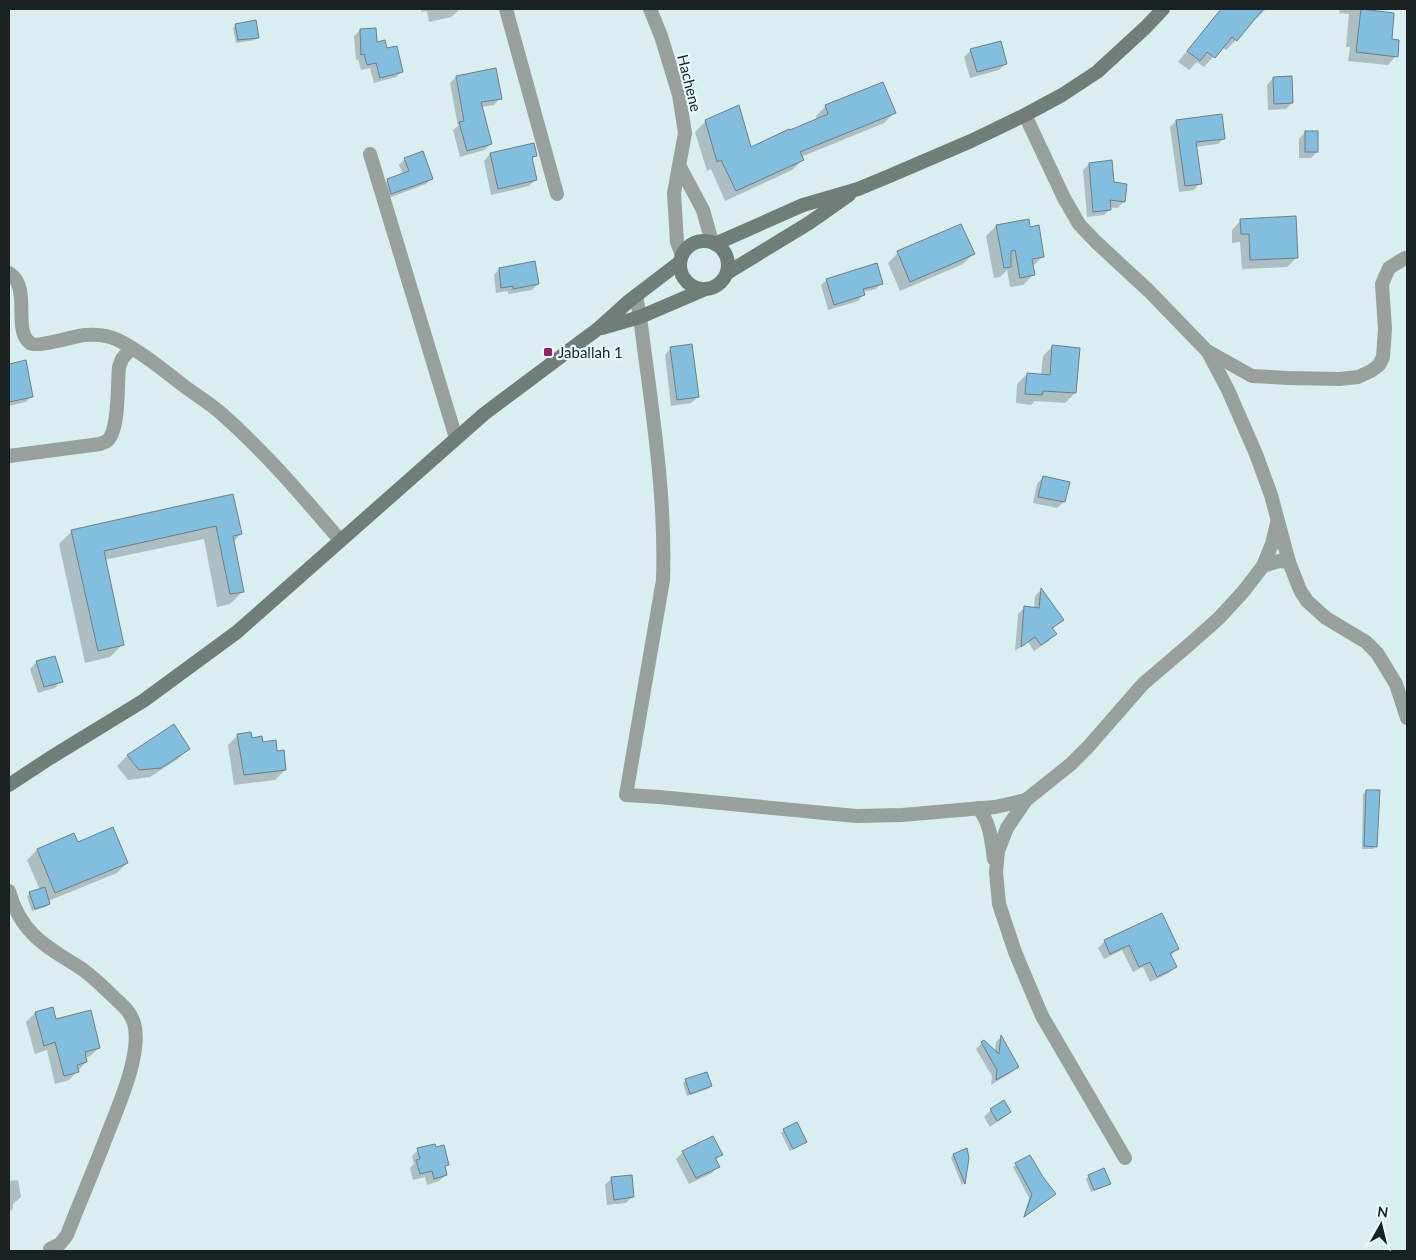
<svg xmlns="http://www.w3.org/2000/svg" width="1416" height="1260" font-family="Lato,sans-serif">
	<rect width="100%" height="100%" fill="#d8eeef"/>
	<g fill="#0003">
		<polygon points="421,9 457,9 458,11 451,17 429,22 427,11 421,12"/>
		<polygon points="1221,9 1266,9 1257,18 1255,17 1236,40 1226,50 1222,47 1204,67 1197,62 1189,70 1178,62"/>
		<polygon points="1340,9 1377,9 1376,12 1390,40 1396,56 1388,65 1348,61 1350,47 1346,47 1349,14 1339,13"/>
		<polygon points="236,25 258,37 255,40 236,43 233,28"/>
		<polygon points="360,30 375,43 386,50 402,71 396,77 374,83 370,68 361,70 358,59 356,60 354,36"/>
		<polygon points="971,50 1006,64 999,70 970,78 964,57"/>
		<polygon points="456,77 500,98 494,105 481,107 491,144 484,150 460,157 453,130 458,126 450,83"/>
		<polygon points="1273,78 1292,103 1286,109 1268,110 1267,85"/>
		<polygon points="826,106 894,113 884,123 801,157 802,160 792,170 725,201 711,169 707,171 695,132 706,121 750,148 817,120 816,116"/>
		<polygon points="1176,121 1224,138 1218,144 1195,147 1200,183 1194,190 1179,192 1170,127"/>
		<polygon points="1305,132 1317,152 1311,158 1299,158 1299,139"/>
		<polygon points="533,144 536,156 531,160 536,179 529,186 491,195 484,161 490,154"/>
		<polygon points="405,159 431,178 426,184 386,199 382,186 388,180 403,174 399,165"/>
		<polygon points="1089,164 1113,183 1124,202 1117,208 1109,207 1110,209 1104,215 1087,217 1083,170"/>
		<polygon points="1241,220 1297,257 1287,267 1242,269 1240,242 1232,243 1232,230"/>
		<polygon points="996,226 1029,228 1043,256 1033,266 1033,275 1023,285 1010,287 1007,270 1000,277 994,278 986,236"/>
		<polygon points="898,253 973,254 963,264 900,291 888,263"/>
		<polygon points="499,269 538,284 532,290 508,294 508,291 496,293 494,275"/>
		<polygon points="827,280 881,283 876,289 863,292 863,295 858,301 828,310 821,285"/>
		<polygon points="1053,346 1075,393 1065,403 1035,401 1031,405 1016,403 1017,384 1027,374 1041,375 1043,356"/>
		<polygon points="671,348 698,397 691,403 671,406 665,355"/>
		<polygon points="25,362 31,397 26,402 9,406 9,365"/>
		<polygon points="1043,477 1064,502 1057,508 1033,503 1037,484"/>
		<polygon points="232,496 241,534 233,542 243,591 230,604 217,607 204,539 104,560 123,644 110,657 85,663 59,544 72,531"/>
		<polygon points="1041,590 1062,620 1052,629 1055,634 1049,641 1034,651 1028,642 1015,651 1018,614 1024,608 1034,609 1035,596"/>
		<polygon points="37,662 61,681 55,688 38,693 30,669"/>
		<polygon points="173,726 188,749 178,759 150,777 128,780 117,766 127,756"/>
		<polygon points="238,735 262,743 276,752 285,770 275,780 234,785 228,745"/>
		<polygon points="1366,791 1376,846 1373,849 1362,849 1363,794"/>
		<polygon points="74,835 77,843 127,863 117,873 48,901 49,904 46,907 32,911 27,896 30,893 40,890 27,860 37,850"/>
		<polygon points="1105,941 1178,949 1170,956 1175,967 1169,973 1150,982 1143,967 1133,972 1122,950 1104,959 1098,948"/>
		<polygon points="52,1009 55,1020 99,1048 90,1056 85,1058 86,1062 69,1080 55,1084 47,1050 35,1054 26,1022 35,1013"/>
		<polygon points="1001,1037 1018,1066 1012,1072 991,1085 992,1076 976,1049 984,1041 995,1051 996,1042"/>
		<polygon points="686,1080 711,1086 708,1089 687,1096 683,1083"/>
		<polygon points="1004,1102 1010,1112 1003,1118 990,1127 984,1117 991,1110"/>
		<polygon points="784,1130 806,1142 790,1151 781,1133"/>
		<polygon points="418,1150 448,1165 444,1168 446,1175 439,1181 427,1185 425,1177 413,1180 410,1168 414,1164 412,1156"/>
		<polygon points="966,1150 968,1159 964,1183 962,1185 951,1158 953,1155"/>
		<polygon points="683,1152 721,1155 715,1161 718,1166 712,1173 689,1184 676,1159"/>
		<polygon points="1029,1156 1051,1197 1023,1218 1029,1198 1013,1167"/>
		<polygon points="1089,1176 1109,1183 1106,1186 1091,1192 1086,1179"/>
		<polygon points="611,1179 633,1196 626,1203 607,1205 605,1185"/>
		<polygon points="9,1180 9,1181 18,1180 21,1197 13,1204 13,1208 9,1213"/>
	</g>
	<g fill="#82bfdf" stroke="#6e7e87">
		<polygon points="1221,9 1263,9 1237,41 1232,37 1215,58 1207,52 1200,61 1187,51"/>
		<polygon points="1361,9 1394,13 1392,39 1399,40 1398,57 1356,52"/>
		<polygon points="256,20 259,38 238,40 235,24"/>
		<polygon points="376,28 377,42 385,40 387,48 397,46 403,72 380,78 376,63 367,65 364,54 361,55 360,29"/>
		<polygon points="1001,41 1007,64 977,72 970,49"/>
		<polygon points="496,68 502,99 481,102 492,144 467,151 459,122 464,121 456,76"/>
		<polygon points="1292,76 1293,103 1274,104 1273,77"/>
		<polygon points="883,82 896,113 800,152 804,160 736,191 721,160 717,162 705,120 739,105 751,147 789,129 790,130 828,114 825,105"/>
		<polygon points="1222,114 1225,139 1196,142 1202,184 1185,186 1176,120"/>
		<rect x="1305" y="131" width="13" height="21"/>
		<polygon points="534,143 537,156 532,157 537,180 498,189 490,153"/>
		<polygon points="423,151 433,179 391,194 387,179 409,171 404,158"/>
		<polygon points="1112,160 1114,182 1127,184 1125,202 1110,200 1111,210 1093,212 1089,163"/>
		<polygon points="1296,216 1298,258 1250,260 1249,234 1241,234 1240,219"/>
		<polygon points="1029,219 1030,227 1039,225 1044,257 1032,259 1035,275 1020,278 1015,250 1011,251 1011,267 1004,268 996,225"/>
		<polygon points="961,224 975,254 910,282 897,251"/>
		<polygon points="535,261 539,284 513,289 513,286 501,288 499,268"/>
		<polygon points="877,263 883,284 863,289 865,295 834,305 826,279"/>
		<polygon points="692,344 699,397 677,400 670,347"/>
		<polygon points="1052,345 1080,348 1076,393 1043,391 1042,395 1025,394 1027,373 1050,375"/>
		<polygon points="26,360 33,397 9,402 9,364"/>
		<polygon points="1043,476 1070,482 1065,502 1038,497"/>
		<polygon points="233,494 242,534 233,536 244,592 230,594 216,526 104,551 124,645 98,651 71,530"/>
		<polygon points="1041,588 1064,620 1052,628 1057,634 1041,645 1035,637 1021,647 1024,606 1039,608"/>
		<polygon points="55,656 63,682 44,687 36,661"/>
		<polygon points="174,724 190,749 161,768 139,770 127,755"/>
		<polygon points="251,732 252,738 262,736 263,742 276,740 277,751 284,750 286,770 244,775 237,734"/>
		<polygon points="1366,790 1380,790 1377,847 1364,846"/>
		<polygon points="113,827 128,863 55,893 37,849 74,833 78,842"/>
		<polygon points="45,887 50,904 35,909 29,892"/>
		<polygon points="1162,913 1179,949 1170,953 1177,967 1157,977 1150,962 1139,967 1129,945 1110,954 1104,940"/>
		<polygon points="53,1007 56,1019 91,1010 100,1048 85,1052 87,1062 77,1065 79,1072 64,1076 55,1042 44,1046 35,1012"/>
		<polygon points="1001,1035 1019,1067 996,1080 997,1070 981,1042 984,1040 999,1054"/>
		<polygon points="707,1072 712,1086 690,1094 685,1079"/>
		<polygon points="1004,1100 1011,1112 997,1121 990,1109"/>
		<polygon points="797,1122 807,1142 793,1149 783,1129"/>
		<polygon points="713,1136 723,1155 715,1158 720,1167 696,1178 682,1151"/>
		<polygon points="435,1144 436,1147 444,1145 449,1165 445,1166 447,1175 434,1179 432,1171 420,1174 416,1160 420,1159 417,1148"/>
		<polygon points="967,1148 969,1158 965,1184 953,1154"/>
		<polygon points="1030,1155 1043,1177 1056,1194 1024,1217 1032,1194 1015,1163"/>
		<polygon points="1104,1168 1111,1184 1094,1190 1088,1175"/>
		<polygon points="632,1175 634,1197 614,1200 611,1177"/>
	</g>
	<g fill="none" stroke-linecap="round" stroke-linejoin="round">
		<g stroke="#98a09d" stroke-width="14">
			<polyline points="506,9 557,194"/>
			<polyline points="1025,115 1064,198 1079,224 1096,242 1149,291 1208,352 1228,390 1256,454 1271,495 1289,562 1300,590 1307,601 1326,618 1366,642 1377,653 1396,684 1407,718"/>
			<polyline points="370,154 456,438"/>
			<path d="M9,273C32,287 12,330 30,343C36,348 74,336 85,335C96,334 108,335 118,340C142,352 163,370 184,386C197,396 211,404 223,415C266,453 303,497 340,540"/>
			<path d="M636,296L640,317C651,404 666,492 663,580L626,795L659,797L856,816L902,815L971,809L995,807L1026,800"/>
			<polyline points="1209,352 1252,376 1288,378 1339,379 1358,377 1371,371 1379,365 1383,357 1385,329 1382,284 1389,268 1405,258 1407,258"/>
			<path d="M9,456L100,444C102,443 105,442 107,441C120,430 117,383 119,367L122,359L131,348"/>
			<polyline points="1263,566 1272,544 1277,523"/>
			<path d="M978,808C991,823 991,841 994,859"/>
			<path d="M9,891C20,932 45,946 79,967C93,976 106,990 119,1002C122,1005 127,1009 129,1013C131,1016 133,1020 134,1023C143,1055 115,1113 104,1143C92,1174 79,1204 67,1235L60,1244L50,1249"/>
			<polyline points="1125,1158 1042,1016 1028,983 1015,952 999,904 996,872 998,851 1007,828 1026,800 1071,764 1088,747 1143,684 1191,643 1219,618 1243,592 1263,566 1279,561 1289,562"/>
		</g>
		<g stroke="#98a09d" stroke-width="14">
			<polyline points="650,9 661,36 679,95 685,133 674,193 677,242 682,255"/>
			<polyline points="680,167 703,210 712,242"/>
		</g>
		<g stroke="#717d79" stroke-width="14">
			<circle cx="704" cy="265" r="24"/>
			<polyline points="715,244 803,205 858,189 887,177 971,141 1025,115 1062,95 1097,72 1146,27 1163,9"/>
			<polyline points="727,273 809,223 849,195"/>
			<polyline points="602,328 640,317 703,290"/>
			<polyline points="9,785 50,758 143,701 237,632 484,414 599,328 629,301 680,262"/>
		</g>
	</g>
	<rect fill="#a21a65" stroke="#e5fbfc" stroke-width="2" x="543" y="347" width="10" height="10" rx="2.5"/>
	<g text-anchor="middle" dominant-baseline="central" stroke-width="4.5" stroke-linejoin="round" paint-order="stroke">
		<g font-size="15" fill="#192121" stroke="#e5fbfc">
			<text transform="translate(690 83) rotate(76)">Hachene</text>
		</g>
		<g font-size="15" fill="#192121" stroke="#e5fbfc" text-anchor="start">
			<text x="558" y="352">Jaballah 1</text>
		</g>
	</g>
	<rect width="1416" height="1260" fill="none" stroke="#192121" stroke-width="20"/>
	<g transform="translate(1381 1225) rotate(8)" stroke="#e5fbfc" stroke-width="4" paint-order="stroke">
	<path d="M0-4L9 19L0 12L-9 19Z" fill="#192121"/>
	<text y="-8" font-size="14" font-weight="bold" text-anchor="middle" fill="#192121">N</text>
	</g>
</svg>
